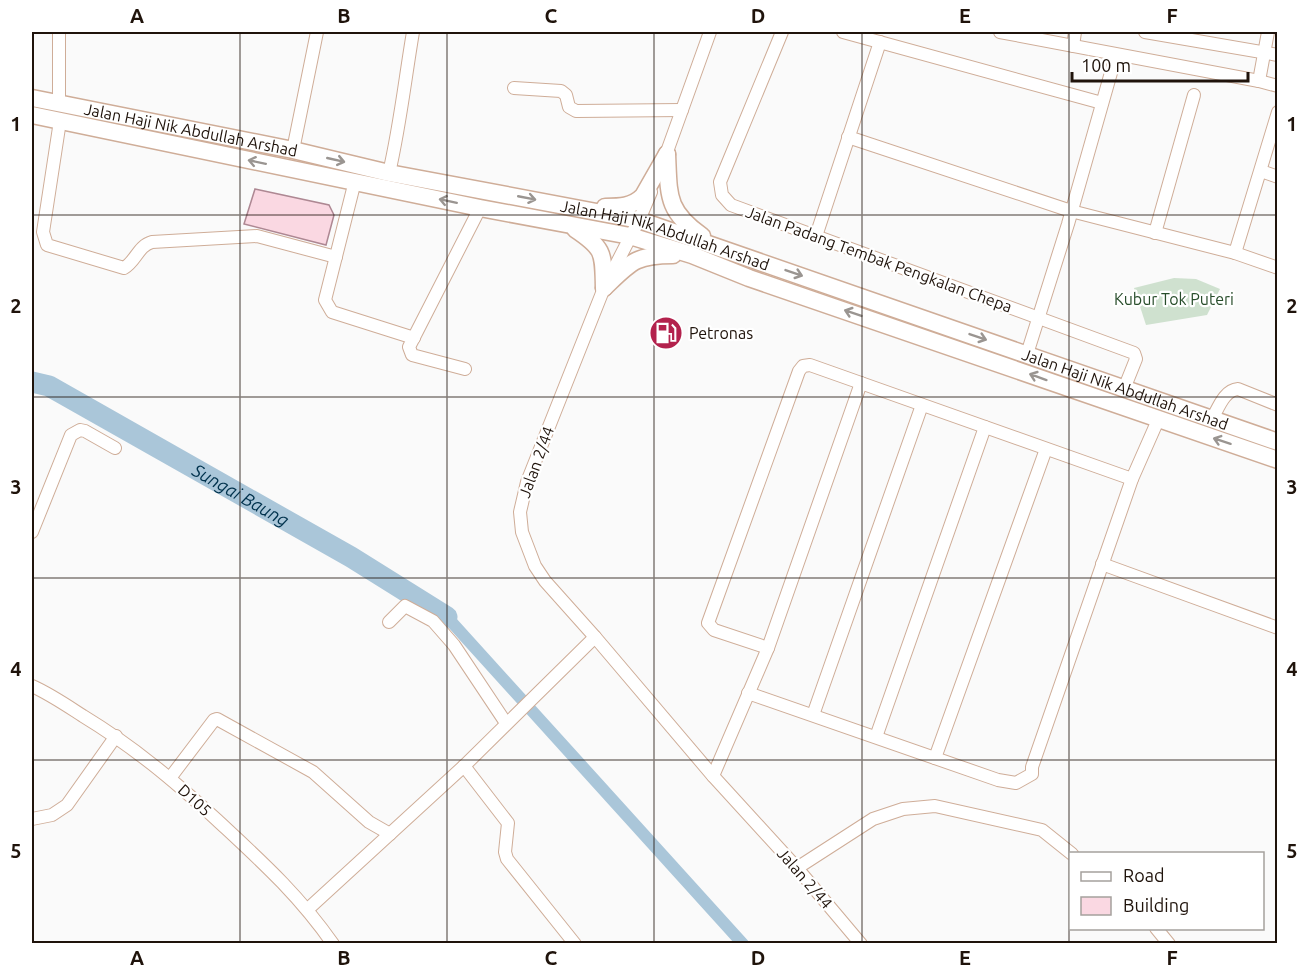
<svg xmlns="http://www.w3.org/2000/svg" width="1309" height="975" font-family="Ubuntu,sans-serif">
	<rect width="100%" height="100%" fill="#fafafa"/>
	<polygon fill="#cfe1cf" points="1174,278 1196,279 1220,289 1207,315 1146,325 1134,288"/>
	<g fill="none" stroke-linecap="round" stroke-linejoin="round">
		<polyline stroke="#aac6d9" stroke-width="12" points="447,617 743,944"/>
		<path stroke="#aac6d9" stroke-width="21" id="s1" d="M32,382L49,386L351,557L447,617"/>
	</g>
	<polygon fill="#fad8e2" stroke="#ae8893" stroke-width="1.5" points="255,189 329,205 334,215 326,245 244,224"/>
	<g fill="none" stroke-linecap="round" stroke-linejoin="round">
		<defs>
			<g id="minor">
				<polyline points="782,32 720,182 722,195 731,205 1134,353 1136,359 1124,389"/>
				<polyline points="843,32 1102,103"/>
				<polyline points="1000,32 1259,81 1278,86"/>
				<polyline points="1145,32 1278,55"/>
				<polyline points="1073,46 1075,32"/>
				<polyline points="1259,81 1268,32"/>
				<polyline points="514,88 561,91 566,95 569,107 576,111 682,110"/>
				<polyline points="59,103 59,32"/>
				<path d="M60,121L43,232L47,245L124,268C136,261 138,246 152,242L257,236L336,257"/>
				<polyline points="848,137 1071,211 1235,253 1278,268"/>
				<polyline points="293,150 317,32"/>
				<polyline points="664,160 710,32"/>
				<polyline points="1261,171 1278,177"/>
				<path d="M389,173C400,126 405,79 413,32"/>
				<polyline points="355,181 325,300 332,312 414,338"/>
				<polyline points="651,192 639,220 604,288 527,482 520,512 522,532 535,566 545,581 595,637 713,776 797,868 861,944"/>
				<polyline points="1155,233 1194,95"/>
				<polyline points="816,236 880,42"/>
				<polyline points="1235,253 1278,112"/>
				<polyline points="1027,354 1068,224 1116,55"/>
				<polyline points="465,369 412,355 409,347 480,208"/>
				<path d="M1212,419C1218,409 1224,390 1238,389L1278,405"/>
				<polyline points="32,532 71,435 80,430 85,431 115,448"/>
				<polyline points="1102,564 1278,628"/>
				<polyline points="389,622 405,606 433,621 454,645 506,723"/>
				<polyline points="768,648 714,630 708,623 799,371 803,366 810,365 1132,479"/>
				<path d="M32,686C50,694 66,705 83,716C134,747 173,780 217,820C261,861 298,894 333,944"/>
				<polyline points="748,693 998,780 1016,783 1032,774 1032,767 1132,479 1158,420"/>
				<polyline points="813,715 922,405"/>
				<polyline points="876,737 985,427"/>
				<polyline points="935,758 1046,449"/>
				<polyline points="464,766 508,823 505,852 507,859 575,944"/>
				<polyline points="713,776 768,648 861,383"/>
				<polyline points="170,778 214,720 217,719 313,772 369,822 390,834"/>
				<polyline points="32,819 52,815 67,805 116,736"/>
				<polyline points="797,868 873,819 903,809 935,806 1042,830 1072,854"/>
				<polyline points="308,909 464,766 595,637"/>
				<polyline points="1156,928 1169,944"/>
			</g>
			<g id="major">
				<path id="s2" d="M32,98L293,150L389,173L639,220L1278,442"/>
				<polyline points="32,115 480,208 630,236 692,255 749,278 1278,460"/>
				<path d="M667,154C669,195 666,211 702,236"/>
				<path d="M605,207C620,207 632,207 643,196L667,154"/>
				<path d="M575,229C605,249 603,253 604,288"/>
				<path d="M604,288C631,262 635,255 673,255"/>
			</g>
		</defs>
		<use href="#minor" stroke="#cfad98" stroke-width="14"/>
		<use href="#major" stroke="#cfad98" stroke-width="19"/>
		<use href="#minor" stroke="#fff" stroke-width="12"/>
		<use href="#major" stroke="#fff" stroke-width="16"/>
	</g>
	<defs><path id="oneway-shaft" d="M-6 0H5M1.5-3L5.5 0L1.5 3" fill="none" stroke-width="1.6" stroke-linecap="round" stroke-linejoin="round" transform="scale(1.5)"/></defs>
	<g stroke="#9a9591">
		<use href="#oneway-shaft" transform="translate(336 160) rotate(13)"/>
		<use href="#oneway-shaft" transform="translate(257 162) rotate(-168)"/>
		<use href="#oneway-shaft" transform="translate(527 198) rotate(11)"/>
		<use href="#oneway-shaft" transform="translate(448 201) rotate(-168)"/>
		<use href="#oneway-shaft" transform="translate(794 273) rotate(19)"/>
		<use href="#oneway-shaft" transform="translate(853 313) rotate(-161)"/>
		<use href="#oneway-shaft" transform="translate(978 337) rotate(19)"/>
		<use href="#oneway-shaft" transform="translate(1038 377) rotate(-160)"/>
		<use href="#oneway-shaft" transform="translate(1222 441) rotate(-162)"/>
	</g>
	<path fill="none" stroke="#1f130b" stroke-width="1.5" stroke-opacity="0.55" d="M240,32V944M447,32V944M654,32V944M862,32V944M1069,32V944M32,215H1278M32,397H1278M32,578H1278M32,760H1278"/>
	<defs>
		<symbol id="fuel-disc" viewBox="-11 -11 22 22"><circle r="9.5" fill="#b3224d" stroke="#fff"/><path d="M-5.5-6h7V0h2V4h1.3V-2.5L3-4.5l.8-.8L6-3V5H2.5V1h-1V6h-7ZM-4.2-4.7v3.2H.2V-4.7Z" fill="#fff"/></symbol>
	</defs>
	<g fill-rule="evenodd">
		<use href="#fuel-disc" x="647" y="314" width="38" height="38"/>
	</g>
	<g text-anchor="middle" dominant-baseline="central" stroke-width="4.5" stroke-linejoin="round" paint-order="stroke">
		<g font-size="16" fill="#1f130b" stroke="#fff">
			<text stroke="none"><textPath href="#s2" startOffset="162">Jalan Haji Nik Abdullah Arshad</textPath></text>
			<text stroke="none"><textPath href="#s2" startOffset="648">Jalan Haji Nik Abdullah Arshad</textPath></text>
			<text transform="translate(879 259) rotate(20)">Jalan Padang Tembak Pengkalan Chepa</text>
			<text stroke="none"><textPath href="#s2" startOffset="1134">Jalan Haji Nik Abdullah Arshad</textPath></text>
			<text transform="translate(536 462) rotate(-70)">Jalan 2/44</text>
			<text transform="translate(195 800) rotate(42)">D105</text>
			<text transform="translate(805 878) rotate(49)">Jalan 2/44</text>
		</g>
		<g font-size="16" fill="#284d2b" stroke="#fff">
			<text x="1174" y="299">Kubur Tok Puteri</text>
		</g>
		<g font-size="16" fill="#1f130b" stroke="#fff" text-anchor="start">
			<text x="689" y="333">Petronas</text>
		</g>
		<g font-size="18" font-style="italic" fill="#00324d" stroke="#fff">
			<text stroke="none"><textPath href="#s1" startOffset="238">Sungai Baung</textPath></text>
		</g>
	</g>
	<rect width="1309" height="975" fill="none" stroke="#ffffff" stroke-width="66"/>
	<rect x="1069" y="852" width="195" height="78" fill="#ffffff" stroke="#a5a19d" stroke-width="1.5"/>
	<rect x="1081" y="872" width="30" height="9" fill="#ffffff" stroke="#a5a19d" stroke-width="1.5"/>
	<text x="1123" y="882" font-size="18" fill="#1f130b">Road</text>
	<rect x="1081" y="897" width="30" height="18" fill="#fad8e2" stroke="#a5a19d" stroke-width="1.5"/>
	<text x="1123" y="912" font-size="18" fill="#1f130b">Building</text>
	<path d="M1072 72v9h176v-9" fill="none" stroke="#1f130b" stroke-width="3"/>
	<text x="1081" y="72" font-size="18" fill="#1f130b" stroke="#ffffff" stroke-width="4.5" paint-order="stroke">100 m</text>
	<rect x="33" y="33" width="1243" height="909" fill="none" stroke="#1f130b" stroke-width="2"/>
	<g font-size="20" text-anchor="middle" font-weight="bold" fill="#1f130b">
		<text x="137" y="23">A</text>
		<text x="344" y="23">B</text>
		<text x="551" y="23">C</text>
		<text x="758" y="23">D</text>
		<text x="965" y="23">E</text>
		<text x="1172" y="23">F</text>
		<text x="16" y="131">1</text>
		<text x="1292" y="131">1</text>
		<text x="16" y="313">2</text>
		<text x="1292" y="313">2</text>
		<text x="16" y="494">3</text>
		<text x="1292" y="494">3</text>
		<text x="16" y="676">4</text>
		<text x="1292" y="676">4</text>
		<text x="16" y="858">5</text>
		<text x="1292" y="858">5</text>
		<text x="137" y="965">A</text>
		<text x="344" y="965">B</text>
		<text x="551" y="965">C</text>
		<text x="758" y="965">D</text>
		<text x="965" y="965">E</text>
		<text x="1172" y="965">F</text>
	</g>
</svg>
